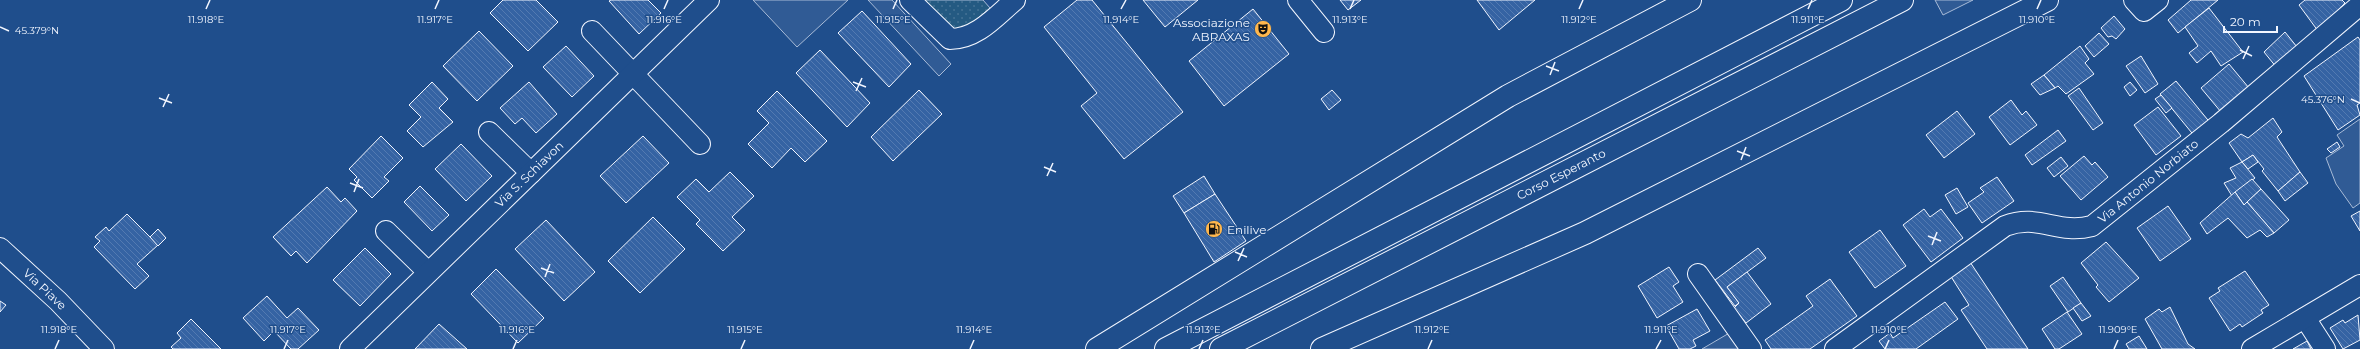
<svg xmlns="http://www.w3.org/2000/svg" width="2360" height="349" font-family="Montserrat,sans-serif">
	<defs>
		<pattern id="park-dots" width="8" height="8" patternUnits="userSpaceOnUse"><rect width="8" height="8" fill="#245a82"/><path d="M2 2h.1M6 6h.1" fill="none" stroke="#447295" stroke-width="1.8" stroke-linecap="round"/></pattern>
		<pattern id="building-back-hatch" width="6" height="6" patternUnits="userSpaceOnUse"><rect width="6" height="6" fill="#3563a3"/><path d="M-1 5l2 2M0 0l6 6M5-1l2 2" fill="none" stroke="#537ab1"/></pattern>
	</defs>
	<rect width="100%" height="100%" fill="#1f4e8c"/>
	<polygon fill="url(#park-dots)" stroke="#a8bbd7" points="922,0 983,0 990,8 965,29 950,29"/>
	<g fill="#305b95" stroke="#a8bbd7">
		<polygon points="753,0 848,0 797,47"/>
		<polygon points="868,0 892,0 951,64 939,76"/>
		<polygon points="1935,0 1973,0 1943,15"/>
		<polygon points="2360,119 2360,203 2353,208 2336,184 2326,158 2344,146 2337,135"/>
		<polygon points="1731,332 1743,349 1702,349"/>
	</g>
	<g fill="url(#building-back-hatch)" stroke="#f2f6ff">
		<polygon points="503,0 536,0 558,22 528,51 490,13"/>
		<polygon points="611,0 648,0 661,13 639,34 609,1"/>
		<polygon points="1077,0 1092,0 1183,112 1124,159 1081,106 1097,93 1044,27"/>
		<polygon points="1143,0 1198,0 1165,27"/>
		<polygon points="1340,0 1361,0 1348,10"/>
		<polygon points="1477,0 1535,0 1499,30"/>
		<polygon points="2191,0 2218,0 2178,33 2168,20"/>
		<polygon points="2305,0 2342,0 2345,3 2318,31 2299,5"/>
		<polygon points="2209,8 2243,52 2221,66 2211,51 2197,63 2189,53 2198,46 2185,27"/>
		<polygon points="1253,9 1289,54 1224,106 1189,61"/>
		<polygon points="862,11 911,64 889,87 838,33"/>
		<polygon points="2114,16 2125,29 2116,39 2112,36 2108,37 2101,28"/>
		<polygon points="479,31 513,66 477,101 443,66"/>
		<polygon points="2285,32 2297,47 2277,68 2264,52"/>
		<polygon points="2099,33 2109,44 2094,57 2085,46"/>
		<polygon points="2358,37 2360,40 2360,103 2357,105 2360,115 2338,130 2304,76"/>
		<polygon points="566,46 594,76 572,97 543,67"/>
		<polygon points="2080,46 2089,59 2085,63 2094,74 2066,94 2058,86 2055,88 2044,75"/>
		<polygon points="820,50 870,103 847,127 796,73"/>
		<polygon points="2141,56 2158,84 2145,93 2126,66"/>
		<polygon points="2229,64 2249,88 2221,112 2201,88"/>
		<polygon points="2044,75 2055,88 2040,95 2031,84"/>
		<polygon points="2176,81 2212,125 2196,138 2160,94"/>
		<polygon points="432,82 448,99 439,108 453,122 423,147 407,131 421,117 409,105"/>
		<polygon points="529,82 557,114 536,133 522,118 515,124 500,108"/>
		<polygon points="2130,82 2137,90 2130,96 2124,87"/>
		<polygon points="2079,88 2103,123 2093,130 2068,96"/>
		<polygon points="919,90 942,114 893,161 871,137"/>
		<polygon points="1332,90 1341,100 1329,110 1321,99"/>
		<polygon points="777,91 827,141 805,162 791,148 772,168 748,144 769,123 757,111"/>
		<polygon points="2161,95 2172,108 2166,113 2155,99"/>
		<polygon points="2011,100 2022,115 2026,111 2037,125 2010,145 1989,117"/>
		<polygon points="2158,107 2181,136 2156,155 2134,125"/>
		<polygon points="1957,111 1975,134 1944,158 1926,135"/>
		<polygon points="2273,118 2282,132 2277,137 2300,172 2278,191 2262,171 2264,169 2253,155 2242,162 2229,143 2241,134 2248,138"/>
		<polygon points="2058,130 2066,141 2032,165 2025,155"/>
		<polygon points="381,136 403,158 384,177 389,181 372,198 354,180 357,177 349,169"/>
		<polygon points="643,136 669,163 626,203 600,176"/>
		<polygon points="2337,142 2340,147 2331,153 2327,149"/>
		<polygon points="461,144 492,176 466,201 435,169"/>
		<polygon points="2253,155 2258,162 2248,169 2242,162"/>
		<polygon points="2084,156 2092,165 2095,162 2108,177 2081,200 2060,176"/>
		<polygon points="2061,157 2068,166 2054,177 2047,168"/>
		<polygon points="2242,162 2255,178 2232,196 2224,183 2236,178 2230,168"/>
		<polygon points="730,172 754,196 732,217 745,230 723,251 696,224 700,220 677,197 696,179 709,192"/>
		<polygon points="2300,172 2308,183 2285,201 2278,191"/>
		<polygon points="1204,176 1215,194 1184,213 1173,196"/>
		<polygon points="1997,177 2014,201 1982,223 1968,203 1984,192 1980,188"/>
		<polygon points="2252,179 2261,189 2244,205 2235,192"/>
		<polygon points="420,186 449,215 432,231 404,202"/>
		<polygon points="327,187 341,202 345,198 357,211 307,263 296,251 291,256 273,237"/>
		<polygon points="1957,188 1968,207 1956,214 1945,195"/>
		<polygon points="2261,189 2289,220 2274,233 2247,202"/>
		<polygon points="2235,192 2244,205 2247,202 2274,233 2267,237 2260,230 2247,238 2228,218 2207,234 2200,223"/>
		<polygon points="1215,194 1246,241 1214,262 1184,213"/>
		<polygon points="2168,206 2191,239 2160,261 2137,228"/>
		<polygon points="1924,209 1930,217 1941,209 1963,238 1931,262 1903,225"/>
		<polygon points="2360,211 2360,231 2351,216"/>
		<polygon points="127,214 158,245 137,264 149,276 135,289 94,247 100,241 95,237 106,227 109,231"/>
		<polygon points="653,217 685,249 640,293 608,261"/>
		<polygon points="546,220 595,272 564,301 515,249"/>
		<polygon points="158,229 166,238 158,246 150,237"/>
		<polygon points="1880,230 1906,266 1875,288 1849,252"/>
		<polygon points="2106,242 2139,278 2109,302 2096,287 2098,285 2081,263"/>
		<polygon points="365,248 391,274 360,306 333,280"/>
		<polygon points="1758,248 1766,258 1727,287 1739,303 1735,306 1715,280"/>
		<polygon points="1970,262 2028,349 1987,349 1961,310 1969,305 1950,275"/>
		<polygon points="1669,267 1679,282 1673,286 1683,302 1657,318 1638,286"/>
		<polygon points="496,269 544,318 518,343 471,294"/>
		<polygon points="2245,271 2269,305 2261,310 2263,313 2242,327 2240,324 2230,331 2209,298 2220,291 2218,288"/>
		<polygon points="1747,272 1771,304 1746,323 1734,308 1739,303 1727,287"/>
		<polygon points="2063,277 2081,303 2068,312 2050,286"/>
		<polygon points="1830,279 1857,316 1810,349 1771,349 1765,340 1813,306 1806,296"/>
		<polygon points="267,296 287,318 298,308 319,330 298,349 291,349 274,331 264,341 243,318"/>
		<polygon points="0,301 6,305 0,312"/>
		<polygon points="1945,302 1958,319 1916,349 1885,349 1879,341 1890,333 1893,338"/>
		<polygon points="2081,303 2091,316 2082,321 2073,308"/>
		<polygon points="2170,307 2188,344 2195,349 2162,349 2145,319 2159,309 2162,312"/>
		<polygon points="1697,309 1710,331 1693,340 1696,346 1690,349 1679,349 1666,326"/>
		<polygon points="2067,312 2082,334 2059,349 2055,349 2042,329"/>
		<polygon points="2358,315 2360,340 2343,349 2330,328 2343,320 2345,323"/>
		<polygon points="191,319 221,349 173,349 171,347 181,338 177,333"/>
		<polygon points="439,324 467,349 415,349"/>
		<polygon points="2139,336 2147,349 2129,349 2126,344"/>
		<polygon points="2307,341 2311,349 2293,349"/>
	</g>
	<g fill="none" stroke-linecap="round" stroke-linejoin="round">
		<defs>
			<g id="minor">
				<path d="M910,0L950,39C977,39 996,16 1015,0"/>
				<polyline points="1298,0 1324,32"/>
				<polyline points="2134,0 2144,11 2158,0"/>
				<polyline points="592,31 700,144"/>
				<polyline points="489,132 531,173"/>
				<polyline points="386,231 428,272"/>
				<polyline points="0,248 58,301 104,349"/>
				<polyline points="1698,274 1751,349"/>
				<polyline points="2305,318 2325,349"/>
				<polyline points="350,349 709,0"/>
				<path d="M1835,349L2005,226C2039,213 2057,235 2092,226L2221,123L2360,5"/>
				<polyline points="2252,349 2360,285"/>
			</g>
			<g id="highway">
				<polyline points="1097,349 1508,96 1690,0"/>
				<polyline points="1166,349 1841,0"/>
				<polyline points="1221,349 1902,0"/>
				<polyline points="1322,349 1585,233 2047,0"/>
			</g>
		</defs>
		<use href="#minor" stroke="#f2f6ff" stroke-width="22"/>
		<use href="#highway" stroke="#f2f6ff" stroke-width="24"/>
		<use href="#minor" stroke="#1f4e8c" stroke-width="20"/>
		<use href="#highway" stroke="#1f4e8c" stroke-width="22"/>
	</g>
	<path fill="none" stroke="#f2f6ff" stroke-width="1.5" d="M206,9L210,0M435,9L439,0M664,9L668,0M893,9L897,0M1121,9L1126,0M1350,9L1354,0M1579,9L1583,0M1808,9L1812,0M2037,9L2041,0M0,27L9,31M2240,50L2252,56M2243,59L2249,46M1546,66L1559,71M1550,75L1555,62M853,82L866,87M856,91L862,78M159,98L172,103M2351,99L2360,103M163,107L169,94M1737,151L1750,156M1741,160L1746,147M1044,167L1056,172M1047,176L1053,163M350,183L363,188M354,192L359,179M1928,236L1941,241M1932,245L1937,232M1235,252L1247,257M1238,261L1244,248M541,268L554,273M545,277L550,264M55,349L59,340M284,349L288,340M513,349L517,340M741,349L745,340M970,349L974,340M1199,349L1203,340M1428,349L1432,340M1656,349L1661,340M1885,349L1889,340M2114,349L2118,340"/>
	<defs>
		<symbol id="theatre-disc" viewBox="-11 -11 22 22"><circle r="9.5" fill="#ffb74d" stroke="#1f4e8c"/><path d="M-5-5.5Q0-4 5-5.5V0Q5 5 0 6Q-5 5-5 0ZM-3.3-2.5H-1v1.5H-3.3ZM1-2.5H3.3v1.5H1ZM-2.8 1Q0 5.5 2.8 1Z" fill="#111"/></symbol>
		<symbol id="fuel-disc" viewBox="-11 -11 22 22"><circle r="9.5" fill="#ffb74d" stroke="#1f4e8c"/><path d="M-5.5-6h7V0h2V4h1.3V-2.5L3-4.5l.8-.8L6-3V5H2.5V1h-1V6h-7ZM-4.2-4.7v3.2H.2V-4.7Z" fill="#111"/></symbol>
	</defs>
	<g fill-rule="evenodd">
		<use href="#theatre-disc" x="1253" y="19" width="20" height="20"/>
		<use href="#fuel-disc" x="1204" y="219" width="20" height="20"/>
	</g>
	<g text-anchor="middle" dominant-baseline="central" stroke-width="3" stroke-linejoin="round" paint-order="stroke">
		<g font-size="12" fill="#f2f6ff" stroke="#1f4e8c" text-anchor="end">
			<text x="1250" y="22">Associazione<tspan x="1250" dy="14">ABRAXAS</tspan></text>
			<text x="1227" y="229" text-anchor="start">Enilive</text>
		</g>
		<g font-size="12" fill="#f2f6ff" stroke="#1f4e8c">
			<text transform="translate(529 174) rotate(-44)">Via S. Schiavon</text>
			<text transform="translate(1561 174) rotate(-27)">Corso Esperanto</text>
			<text transform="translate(2148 181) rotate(-39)">Via Antonio Norbiato</text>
			<text transform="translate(45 289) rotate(43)">Via Piave</text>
		</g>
	</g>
	<g font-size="10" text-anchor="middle" fill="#f2f6ff" stroke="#1f4e8c" stroke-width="3" stroke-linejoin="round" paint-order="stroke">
		<text x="206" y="23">11.918°E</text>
		<text x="435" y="23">11.917°E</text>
		<text x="664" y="23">11.916°E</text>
		<text x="893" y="23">11.915°E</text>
		<text x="1121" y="23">11.914°E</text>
		<text x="1350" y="23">11.913°E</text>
		<text x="1579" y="23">11.912°E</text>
		<text x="1808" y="23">11.911°E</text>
		<text x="2037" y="23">11.910°E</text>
		<text x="37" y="34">45.379°N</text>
		<text x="2323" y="103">45.376°N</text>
		<text x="59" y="333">11.918°E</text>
		<text x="288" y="333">11.917°E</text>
		<text x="517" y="333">11.916°E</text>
		<text x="745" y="333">11.915°E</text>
		<text x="974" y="333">11.914°E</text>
		<text x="1203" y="333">11.913°E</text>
		<text x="1432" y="333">11.912°E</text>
		<text x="1661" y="333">11.911°E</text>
		<text x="1889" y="333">11.910°E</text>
		<text x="2118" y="333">11.909°E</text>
	</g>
	<path d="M2224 26v6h53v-6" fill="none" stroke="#f2f6ff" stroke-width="2"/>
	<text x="2230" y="26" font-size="12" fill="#f2f6ff" stroke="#1f4e8c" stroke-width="3" paint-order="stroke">20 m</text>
</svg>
